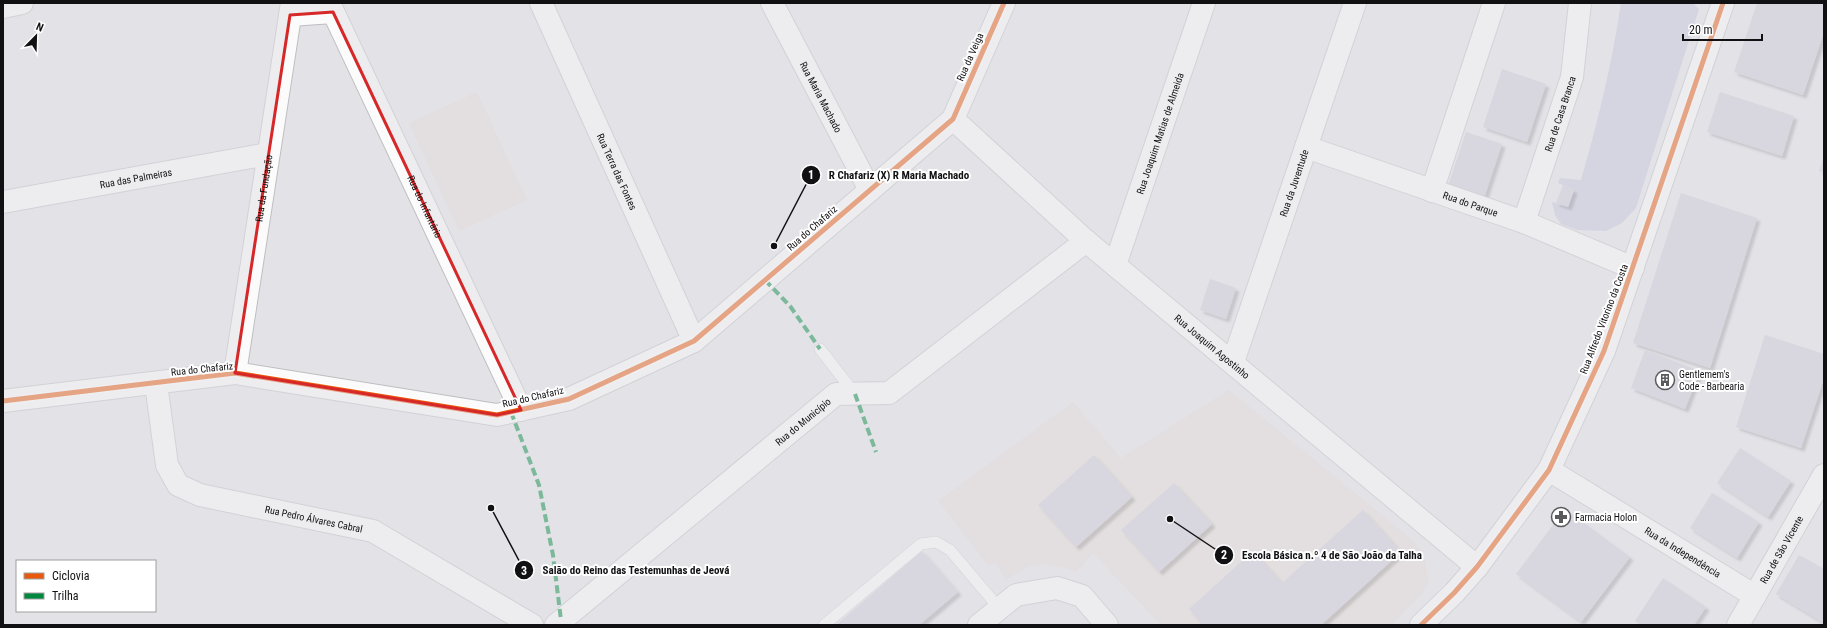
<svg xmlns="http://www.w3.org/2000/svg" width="1827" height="628" font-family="'Roboto Condensed',sans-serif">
	<defs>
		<filter id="shadow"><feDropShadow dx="3.5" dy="3.5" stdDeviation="1" flood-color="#0004"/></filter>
	</defs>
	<rect width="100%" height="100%" fill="#e2e2e7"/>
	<g fill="#e5dad4">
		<polygon points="477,92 527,200 459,231 409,123"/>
		<polygon points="1229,390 1410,538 1423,553 1429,580 1423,592 1392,625 1161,625 1093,553 1076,572 1063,567 1045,564 1028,566 1006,580 995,563 988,565 938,501 1073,402 1121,458"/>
	</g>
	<path fill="#c5c6dc" d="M1621,3H1693L1699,9L1636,208L1622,223L1606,231L1577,230L1561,224L1555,215L1552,202L1568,207L1574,190L1558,183L1560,178L1581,180C1598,121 1612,64 1621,3Z"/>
	<g fill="#cdc8d3" filter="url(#shadow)">
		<polygon points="1757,3 1824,3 1824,32 1803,95 1734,72"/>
		<polygon points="1502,69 1546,84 1527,142 1483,127"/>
		<polygon points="1720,92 1794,116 1782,156 1707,132"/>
		<polygon points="1466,132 1502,144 1484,198 1448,186"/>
		<polygon points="1824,156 1824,173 1819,171"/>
		<polygon points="1563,185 1574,190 1568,207 1556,203"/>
		<polygon points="1681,193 1757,218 1710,368 1633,343"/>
		<polygon points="1210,279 1236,288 1226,319 1200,310"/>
		<polygon points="1765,335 1824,354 1824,378 1801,448 1736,427"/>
		<polygon points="1645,350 1700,371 1685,409 1631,388"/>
		<polygon points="1740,448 1791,481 1768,517 1717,483"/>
		<polygon points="1094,455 1132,497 1076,547 1038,505"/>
		<polygon points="1174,483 1212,524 1159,572 1121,530"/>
		<polygon points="1712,493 1759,522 1737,558 1690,528"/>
		<polygon points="1565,509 1630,557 1581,622 1516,574"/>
		<polygon points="1363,510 1401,552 1321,625 1203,625 1189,609 1253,551 1282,583"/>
		<polygon points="922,551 958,592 919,625 836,625"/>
		<polygon points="1799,555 1824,569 1824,619 1822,622 1776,594"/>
		<polygon points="1663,578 1706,607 1694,625 1641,625 1635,621"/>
	</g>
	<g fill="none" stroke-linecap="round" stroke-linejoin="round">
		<defs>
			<g id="lane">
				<polyline points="820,349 855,394"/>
				<polyline points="824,625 921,544 936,542 950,550 999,608"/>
			</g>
			<g id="street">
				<path id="s1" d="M329,3L521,410"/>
				<path id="s2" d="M541,3L694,341"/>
				<path id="s3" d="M772,3L870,190"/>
				<polyline points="3,7 22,3"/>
				<polyline points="290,15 333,12"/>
				<path id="s4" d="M953,119L1086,241L1477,567"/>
				<path id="s5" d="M1306,147L1524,222L1633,268"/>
				<polyline points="1432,191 1494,3"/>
				<path id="s6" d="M3,202L268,154"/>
				<path id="s7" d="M1524,222L1572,77L1580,3"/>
				<path id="s8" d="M1115,265L1204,3"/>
				<path id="s9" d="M1233,362L1355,3"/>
				<path id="s10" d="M235,373L292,3"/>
				<path id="s11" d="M156,384L167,465L178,485L200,495L373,531L532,625"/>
				<polyline points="3,401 235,373 497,415 569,399 694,341 953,119 1004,3"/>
				<path id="s12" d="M1549,470L1755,596"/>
				<path id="s13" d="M556,625L836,394L889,393L1086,241"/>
				<polyline points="979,625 1016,595 1057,588 1082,596 1107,625"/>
				<path id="s14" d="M1738,625L1824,475"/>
			</g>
			<polyline id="secondary" points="1421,625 1454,593 1477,567 1549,470 1604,351 1723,3"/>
		</defs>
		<use href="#lane" stroke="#bebec2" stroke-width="12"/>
		<use href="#street" stroke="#bebec2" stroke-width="24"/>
		<use href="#secondary" stroke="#bebec2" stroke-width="24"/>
		<use href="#lane" stroke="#fbfbfb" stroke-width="11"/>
		<use href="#street" stroke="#fbfbfb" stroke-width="22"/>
		<use href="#secondary" stroke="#fbfbfb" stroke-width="22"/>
		<g stroke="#00873e" stroke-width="4" stroke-dasharray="8 4" stroke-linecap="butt">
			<polyline points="765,280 790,306 820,349"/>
			<polyline points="855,394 876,452"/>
			<polyline points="511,412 539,485 553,555 561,620"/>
		</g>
		<defs>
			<g id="cycleway">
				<polyline points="3,401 235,373 497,415 569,399 694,341 953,119 1004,3"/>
				<polyline points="1421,625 1454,593 1477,567 1549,470 1604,351 1723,3"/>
			</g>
		</defs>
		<use href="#cycleway" stroke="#fff" stroke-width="8"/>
		<use href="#cycleway" stroke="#e8590c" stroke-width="5"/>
	</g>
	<path d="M0 0H1827V628H0ZM333,12L521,410L497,415L235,373L290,15Z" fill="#e2e2e7" fill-opacity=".55" fill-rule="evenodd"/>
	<path fill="none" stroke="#d62828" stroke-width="3" stroke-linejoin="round" d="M333,12L521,410L497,415L235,373L290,15Z"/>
	<defs>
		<symbol id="building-ring" viewBox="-11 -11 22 22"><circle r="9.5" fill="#fff" stroke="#5a5a5e" stroke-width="1.5"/><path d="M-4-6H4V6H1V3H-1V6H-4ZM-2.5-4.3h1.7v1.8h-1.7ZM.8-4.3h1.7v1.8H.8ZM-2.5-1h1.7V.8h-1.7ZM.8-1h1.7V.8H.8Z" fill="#5a5a5e"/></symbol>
		<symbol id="pharmacy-ring" viewBox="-11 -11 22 22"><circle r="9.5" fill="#fff" stroke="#5a5a5e" stroke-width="1.5"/><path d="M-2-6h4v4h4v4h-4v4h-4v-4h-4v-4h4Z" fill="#5a5a5e"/></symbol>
	</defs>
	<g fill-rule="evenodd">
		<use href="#building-ring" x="1654" y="369" width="22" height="22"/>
		<use href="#pharmacy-ring" x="1550" y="506" width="22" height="22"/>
	</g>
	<g text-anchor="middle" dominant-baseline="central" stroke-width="4" stroke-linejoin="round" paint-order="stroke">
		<g font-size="10" fill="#111114" stroke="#fff">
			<text transform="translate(970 57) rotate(-66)">Rua da Veiga</text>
			<text stroke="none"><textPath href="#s3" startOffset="106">Rua Maria Machado</textPath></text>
			<text stroke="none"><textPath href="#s7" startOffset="114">Rua de Casa Branca</textPath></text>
			<text stroke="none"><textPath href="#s8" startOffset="139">Rua Joaquim Matias de Almeida</textPath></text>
			<text stroke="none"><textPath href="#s2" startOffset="185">Rua Terra das Fontes</textPath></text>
			<text stroke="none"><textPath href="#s6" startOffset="135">Rua das Palmeiras</textPath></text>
			<text stroke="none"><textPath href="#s9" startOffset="189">Rua da Juventude</textPath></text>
			<text stroke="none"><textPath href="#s10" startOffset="187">Rua da Fundação</textPath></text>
			<text stroke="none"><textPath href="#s5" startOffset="174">Rua do Parque</textPath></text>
			<text stroke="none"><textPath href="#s1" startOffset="225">Rua do Infantário</textPath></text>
			<text transform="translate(812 228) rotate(-41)">Rua do Chafariz</text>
			<text transform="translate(1604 319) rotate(-69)">Rua Alfredo Vitorino da Costa</text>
			<text stroke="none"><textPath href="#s4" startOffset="345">Rua Joaquim Agostinho</textPath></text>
			<text transform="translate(202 369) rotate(-6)">Rua do Chafariz</text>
			<text transform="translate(533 397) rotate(-13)">Rua do Chafariz</text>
			<text stroke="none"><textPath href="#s13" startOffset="320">Rua do Município</textPath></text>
			<text stroke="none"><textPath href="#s11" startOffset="245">Rua Pedro Álvares Cabral</textPath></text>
			<text stroke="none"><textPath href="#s14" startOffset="87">Rua de São Vicente</textPath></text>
			<text stroke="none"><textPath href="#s12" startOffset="157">Rua da Independência</textPath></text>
		</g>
		<g font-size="10" fill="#111114" stroke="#fff" text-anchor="start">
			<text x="1679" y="374">Gentlemem's<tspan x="1679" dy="12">Code - Barbearia</tspan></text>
			<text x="1575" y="517">Farmacia Holon</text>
		</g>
	</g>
	<path fill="none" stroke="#111114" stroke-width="1.5" d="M774 246L811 175M1170 519L1224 555M491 508L524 570"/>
	<g fill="#111114" stroke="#fff" stroke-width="1.5">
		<circle cx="774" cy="246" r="4"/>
		<circle cx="1170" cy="519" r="4"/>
		<circle cx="491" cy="508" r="4"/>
		<circle cx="811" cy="175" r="10"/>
		<circle cx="1224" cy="555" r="10"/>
		<circle cx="524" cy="570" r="10"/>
	</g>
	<g font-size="12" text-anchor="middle" font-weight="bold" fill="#fff">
		<text x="811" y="179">1</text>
		<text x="1224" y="559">2</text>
		<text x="524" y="575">3</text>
	</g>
	<g font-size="11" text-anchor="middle" font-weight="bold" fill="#111114" stroke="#fff" stroke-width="4" stroke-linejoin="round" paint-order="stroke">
		<text x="899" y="179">R Chafariz (X) R Maria Machado</text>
		<text x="1332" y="559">Escola Básica n.º 4 de São João da Talha</text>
		<text x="636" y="574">Salão do Reino das Testemunhas de Jeová</text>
	</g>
	<rect width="1827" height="628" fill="none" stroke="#111114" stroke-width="8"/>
	<rect x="16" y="560" width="140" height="52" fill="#ffffff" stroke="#a0a0a1"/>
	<rect x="24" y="573" width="20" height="6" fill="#e8590c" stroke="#a0a0a1"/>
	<text x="52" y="580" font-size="12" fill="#111114">Ciclovia</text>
	<rect x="24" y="593" width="20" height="6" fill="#00873e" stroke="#a0a0a1"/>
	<text x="52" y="600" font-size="12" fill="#111114">Trilha</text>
	<g transform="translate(36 36) rotate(23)" stroke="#ffffff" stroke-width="3" paint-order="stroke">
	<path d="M0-3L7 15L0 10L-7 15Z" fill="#111114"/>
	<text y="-6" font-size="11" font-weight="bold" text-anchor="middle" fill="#111114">N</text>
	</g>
	<path d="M1683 34v6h79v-6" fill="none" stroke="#111114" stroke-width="2"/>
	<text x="1689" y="34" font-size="12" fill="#111114" stroke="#ffffff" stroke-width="3" paint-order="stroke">20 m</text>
</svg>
